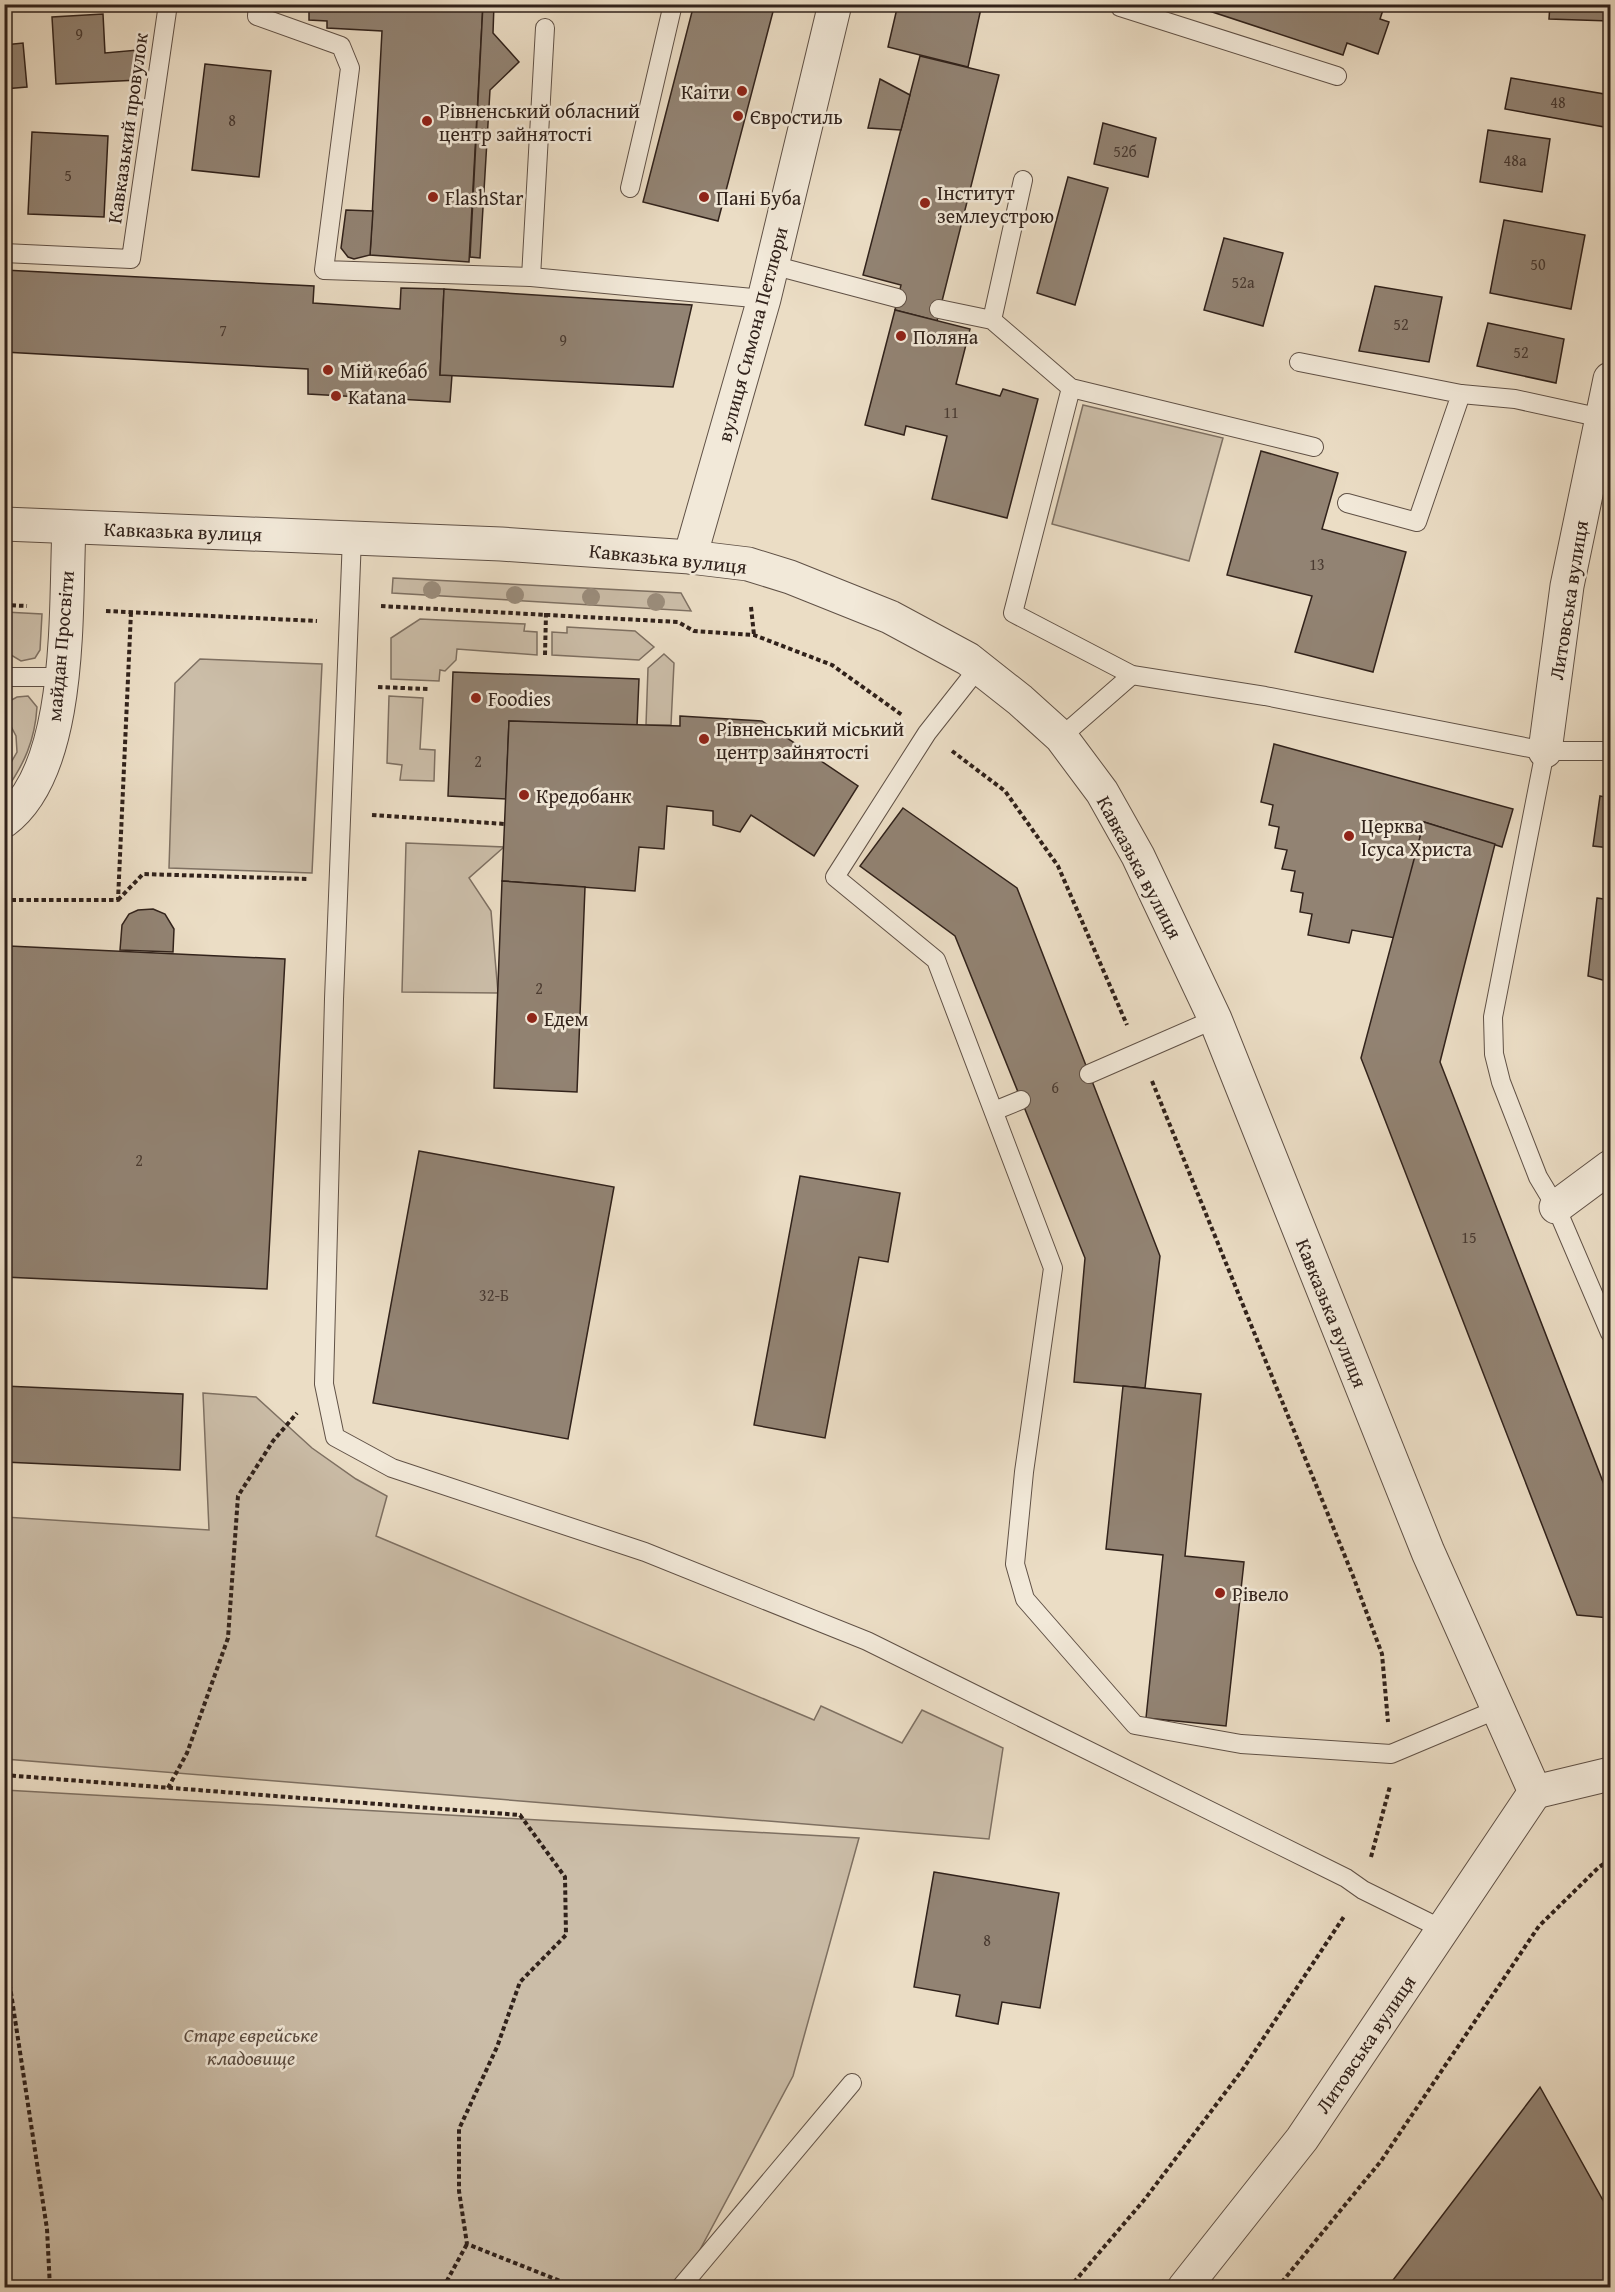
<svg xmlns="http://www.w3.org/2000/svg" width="1615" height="2292" font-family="'Gentium Book Plus',serif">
	<rect width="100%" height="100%" fill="#ebddc5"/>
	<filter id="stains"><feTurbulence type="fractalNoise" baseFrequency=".00333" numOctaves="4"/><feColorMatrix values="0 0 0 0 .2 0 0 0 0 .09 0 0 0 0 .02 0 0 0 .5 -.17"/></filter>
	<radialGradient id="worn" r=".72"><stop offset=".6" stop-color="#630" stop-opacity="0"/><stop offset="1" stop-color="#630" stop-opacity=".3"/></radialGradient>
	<g fill="#cbbda8" stroke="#7e7062" stroke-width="1.5">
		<polygon points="1083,405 1223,438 1189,561 1052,524"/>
		<polygon points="393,578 681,593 691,611 392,593"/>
		<polygon points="5,612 42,614 40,650 35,658 21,661 11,655 5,631"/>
		<polygon points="420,619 525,624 524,631 537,632 537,655 457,649 456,660 445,671 440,670 439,681 391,679 391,638"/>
		<polygon points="567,627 635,631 654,647 639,660 552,655 552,632 567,633"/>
		<polygon points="664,654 674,663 671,725 646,725 648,668"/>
		<polygon points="200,659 322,664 312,873 169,868 175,683"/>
		<path d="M28,696L37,707C35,740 24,765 5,791V773L17,752L16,736L5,715L6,703L17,697Z"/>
		<polygon points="389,696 423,698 420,749 435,750 434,781 400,780 402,765 387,763"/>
		<polygon points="406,843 504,847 469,878 491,911 498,993 402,992"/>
		<polygon points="203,1393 256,1397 312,1448 356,1479 387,1496 376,1536 814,1720 821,1706 902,1743 922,1710 1003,1748 989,1839 5,1759 5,1517 209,1530"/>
		<polygon points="4,1790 859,1838 793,2076 680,2287 5,2287"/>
	</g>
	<g fill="#928373" stroke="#31221b" stroke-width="1.5">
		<polygon points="309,4 483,4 469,262 370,255 382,31 327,28 327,21 309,20"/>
		<polygon points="483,4 494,4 493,33 519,62 490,90 480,258 470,257"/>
		<polygon points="694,4 775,4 718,221 643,202"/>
		<polygon points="898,4 982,4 968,67 888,47"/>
		<polygon points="1188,4 1385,4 1380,19 1389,22 1378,54 1347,43 1343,55"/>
		<polygon points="1550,4 1610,4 1610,21 1549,19"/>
		<polygon points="103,14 105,53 138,50 139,80 56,84 52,17"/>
		<polygon points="23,43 27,87 4,89 4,45"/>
		<polygon points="920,56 999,75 937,321 895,310 901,285 863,275"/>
		<polygon points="205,64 271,71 259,177 192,170"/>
		<polygon points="1511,78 1610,95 1610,128 1505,109"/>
		<polygon points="880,79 910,95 901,130 868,128"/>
		<polygon points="1103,123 1156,138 1148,177 1094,164"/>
		<polygon points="1488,130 1550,139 1542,192 1480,182"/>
		<polygon points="32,132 108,136 104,217 28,214"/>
		<polygon points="1068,177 1108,188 1075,305 1037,293"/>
		<polygon points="346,210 373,211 370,255 354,259 348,257 341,248"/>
		<polygon points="1504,220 1585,235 1571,309 1490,293"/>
		<polygon points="1224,238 1283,253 1263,326 1204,310"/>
		<polygon points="4,270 314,286 313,303 400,309 401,288 444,289 440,375 452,375 450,402 308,394 308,369 4,352"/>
		<polygon points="1375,286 1442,297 1429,362 1359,351"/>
		<polygon points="444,289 692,305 673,387 440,375"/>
		<polygon points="895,310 970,329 956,384 1000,396 1003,389 1038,399 1007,518 932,499 947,436 906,426 904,435 865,425"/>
		<polygon points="1488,323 1564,339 1556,383 1477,366"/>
		<polygon points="1261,451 1338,473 1322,529 1406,552 1373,672 1295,652 1312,596 1227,575"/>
		<polygon points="453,672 639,679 637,726 509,721 506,799 448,796"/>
		<polygon points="680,716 762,721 858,786 814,856 751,815 740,832 713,825 713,811 667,806 664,849 639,847 635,891 502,881 509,721 680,726"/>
		<polygon points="1274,744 1513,809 1502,847 1424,822 1395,938 1352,930 1349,943 1308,935 1312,914 1300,912 1303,893 1291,891 1295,871 1282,869 1287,850 1275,848 1279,827 1269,825 1273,805 1261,802"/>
		<polygon points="1600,796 1610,798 1610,848 1593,846"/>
		<polygon points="903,808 1017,888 1160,1256 1145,1388 1074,1382 1085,1258 955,936 860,866"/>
		<polygon points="1424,822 1495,844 1440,1062 1610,1500 1610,1618 1577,1615 1361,1058"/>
		<polygon points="502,881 585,887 577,1092 494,1088"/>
		<polygon points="1597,898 1610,900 1610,982 1588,976"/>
		<polygon points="153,909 165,914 174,929 173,952 120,950 122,925 129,914 138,910"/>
		<polygon points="9,946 285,959 267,1289 4,1277 4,1043"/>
		<polygon points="419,1151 614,1187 568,1439 373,1403"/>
		<polygon points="800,1176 900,1193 888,1262 859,1257 825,1438 754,1425"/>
		<polygon points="4,1386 183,1394 180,1470 4,1462"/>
		<polygon points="1123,1386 1201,1394 1185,1556 1244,1562 1226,1726 1146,1718 1163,1555 1106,1549"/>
		<polygon points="934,1872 1059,1893 1040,2008 1002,2002 998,2024 956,2016 960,1995 914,1987"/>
		<polygon points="1540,2087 1610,2213 1610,2288 1387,2288"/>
	</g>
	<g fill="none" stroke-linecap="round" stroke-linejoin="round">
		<defs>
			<g id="service">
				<polyline points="258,4 257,16 341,46 350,68 324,270 531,277 764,299"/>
				<polyline points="1121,4 1120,7 1337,76"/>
				<polyline points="630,188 673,4"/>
				<polyline points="4,253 131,259 168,4"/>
				<polyline points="772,265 897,298"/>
				<polyline points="531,277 545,28"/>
				<polyline points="939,309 992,320 1071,388 1314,447"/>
				<polyline points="992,320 1023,180"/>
				<polyline points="1299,362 1461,394 1417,522 1347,503"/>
				<polyline points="1071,388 1013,613 1132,675 1265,696 1545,751 1610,751"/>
				<polyline points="1461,394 1515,399 1602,418"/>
				<polyline points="352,537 334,999 324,1384 335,1437 392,1468 645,1552 867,1641 1346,1878 1363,1890 1442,1929"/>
				<polyline points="979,667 927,733 835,877 936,960 1053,1268 1024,1472 1015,1564 1025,1599 1135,1725 1241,1744 1391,1754 1498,1709"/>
				<polyline points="4,677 62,677"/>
				<polyline points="1061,737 1132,675"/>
				<polyline points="1545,751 1493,1017 1494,1054 1501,1082 1538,1177 1556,1207 1610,1333"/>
				<polyline points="1089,1074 1215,1019"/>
				<polyline points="994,1111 1021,1100"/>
				<polyline points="680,2288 852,2083"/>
			</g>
			<g id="minor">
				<polyline points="1545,751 1567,586 1610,379"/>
				<path d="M4,821C74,769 65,607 69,527"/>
				<polyline points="1556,1207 1610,1167"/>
			</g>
			<g id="tertiary">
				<polyline points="4,524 501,544 690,557 748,564 790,577 890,617 968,659 1020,700 1061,737 1102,792 1138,856 1215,1019 1428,1552 1535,1792"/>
				<polyline points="690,557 764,299 835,4"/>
				<polyline points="1535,1792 1610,1774"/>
				<polyline points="1184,2288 1302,2139 1535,1792"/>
			</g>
		</defs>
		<use href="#service" stroke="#605146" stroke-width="20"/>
		<use href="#minor" stroke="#605146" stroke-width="35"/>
		<use href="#tertiary" stroke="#605146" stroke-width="35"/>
		<g stroke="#31221b" stroke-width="4" stroke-dasharray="4.5 3" stroke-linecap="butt">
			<polyline points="4,605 27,606"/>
			<polyline points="381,606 678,622 694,631 754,635 832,665 902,715"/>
			<polyline points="751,607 754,635"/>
			<polyline points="106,611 317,621"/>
			<polyline points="545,655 546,613"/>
			<polyline points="378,687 428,689"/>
			<polyline points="952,751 1005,791 1058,866 1127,1025"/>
			<polyline points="372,815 505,824"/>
			<polyline points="4,900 118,900 131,612"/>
			<polyline points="118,900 143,874 307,879"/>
			<polyline points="1152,1081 1353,1576 1382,1654 1388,1722"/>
			<polyline points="4,1775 520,1815 565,1877 566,1935 520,1982 497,2047 459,2129 459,2191 467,2244 578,2288"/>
			<polyline points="168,1788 187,1753 228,1638 238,1496 273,1441 297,1413"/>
			<polyline points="1371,1857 1390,1786"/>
			<polyline points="4,1947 47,2229 50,2288"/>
			<polyline points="443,2288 467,2244"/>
			<polyline points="1069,2288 1145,2199 1243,2069 1345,1915"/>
			<polyline points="1277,2288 1381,2161 1539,1926 1599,1867 1610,1860"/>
		</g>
		<use href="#service" stroke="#f2e9d9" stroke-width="18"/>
		<use href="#minor" stroke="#f2e9d9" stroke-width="33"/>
		<use href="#tertiary" stroke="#f2e9d9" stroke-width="33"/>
	</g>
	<g fill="#9a8c7b">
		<circle cx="432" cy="590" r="9"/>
		<circle cx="515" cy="595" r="9"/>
		<circle cx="591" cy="597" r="9"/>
		<circle cx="656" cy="602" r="9"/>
	</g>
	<g fill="#8f2418" stroke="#f2e9d9" stroke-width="2">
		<circle cx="742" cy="91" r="6"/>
		<circle cx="738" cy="116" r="6"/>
		<circle cx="427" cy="121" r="6"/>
		<circle cx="433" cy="197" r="6"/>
		<circle cx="704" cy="197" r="6"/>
		<circle cx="925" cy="203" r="6"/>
		<circle cx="901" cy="336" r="6"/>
		<circle cx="328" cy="370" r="6"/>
		<circle cx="336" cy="396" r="6"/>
		<circle cx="476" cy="698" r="6"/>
		<circle cx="704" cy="739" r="6"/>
		<circle cx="524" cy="795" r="6"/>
		<circle cx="1349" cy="836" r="6"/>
		<circle cx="532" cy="1018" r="6"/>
		<circle cx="1220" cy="1593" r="6"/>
	</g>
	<g text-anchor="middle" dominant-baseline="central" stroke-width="5" stroke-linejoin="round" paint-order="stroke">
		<g font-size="16" fill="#493a31">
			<text x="79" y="34">9</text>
			<text x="1558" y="102">48</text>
			<text x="232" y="120">8</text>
			<text x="1125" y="151">52б</text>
			<text x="1515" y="160">48а</text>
			<text x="68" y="175">5</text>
			<text x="1538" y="264">50</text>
			<text x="1243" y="282">52а</text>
			<text x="1401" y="324">52</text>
			<text x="223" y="330">7</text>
			<text x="563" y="340">9</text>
			<text x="1521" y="352">52</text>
			<text x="951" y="412">11</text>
			<text x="1317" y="564">13</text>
			<text x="478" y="761">2</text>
			<text x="539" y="988">2</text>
			<text x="1055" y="1087">6</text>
			<text x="139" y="1160">2</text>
			<text x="1469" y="1237">15</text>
			<text x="494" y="1295">32-Б</text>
			<text x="987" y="1940">8</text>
		</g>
		<g font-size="20" fill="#31221b" stroke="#f2e9d9" text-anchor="start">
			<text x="730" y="91" text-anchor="end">Каіти</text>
			<text x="439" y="110">Рівненський обласний<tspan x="439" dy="23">центр зайнятості</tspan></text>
			<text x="750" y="116">Євростиль</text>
			<text x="937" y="192">Інститут<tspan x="937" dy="23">землеустрою</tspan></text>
			<text x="445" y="197">FlashStar</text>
			<text x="716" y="197">Пані Буба</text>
			<text x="913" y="336">Поляна</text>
			<text x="340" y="370">Мій кебаб</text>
			<text x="348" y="396">Katana</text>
			<text x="488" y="698">Foodies</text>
			<text x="716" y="728">Рівненський міський<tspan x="716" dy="23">центр зайнятості</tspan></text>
			<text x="536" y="795">Кредобанк</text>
			<text x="1361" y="825">Церква<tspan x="1361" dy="23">Ісуса Христа</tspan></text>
			<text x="544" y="1018">Едем</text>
			<text x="1232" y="1593">Рівело</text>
		</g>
		<g font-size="20" fill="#31221b" stroke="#f2e9d9">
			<text transform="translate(127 128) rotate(-82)">Кавказький провулок</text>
			<text transform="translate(752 334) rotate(-75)">вулиця Симона Петлюри</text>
			<text transform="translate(183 531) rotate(2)">Кавказька вулиця</text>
			<text transform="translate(668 558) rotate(6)">Кавказька вулиця</text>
			<text transform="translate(1568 600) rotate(-81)">Литовська вулиця</text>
			<text transform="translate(60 646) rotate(-85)">майдан Просвіти</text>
			<text transform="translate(1140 867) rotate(62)">Кавказька вулиця</text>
			<text transform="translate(1332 1313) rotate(68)">Кавказька вулиця</text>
			<text transform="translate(1365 2044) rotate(-56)">Литовська вулиця</text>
		</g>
		<g font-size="20" font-style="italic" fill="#58493e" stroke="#f2e9d9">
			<text x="251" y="2034">Старе єврейське<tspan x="251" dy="23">кладовище</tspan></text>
		</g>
	</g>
	<rect width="1615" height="2292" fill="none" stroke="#ebddc5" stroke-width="24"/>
	<rect x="6" y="6" width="1603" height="2280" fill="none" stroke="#31221b" stroke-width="3"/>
	<rect x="12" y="12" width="1591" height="2268" fill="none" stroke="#31221b" stroke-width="1.5"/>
	<rect width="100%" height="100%" filter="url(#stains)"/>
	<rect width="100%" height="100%" fill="url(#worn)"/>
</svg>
